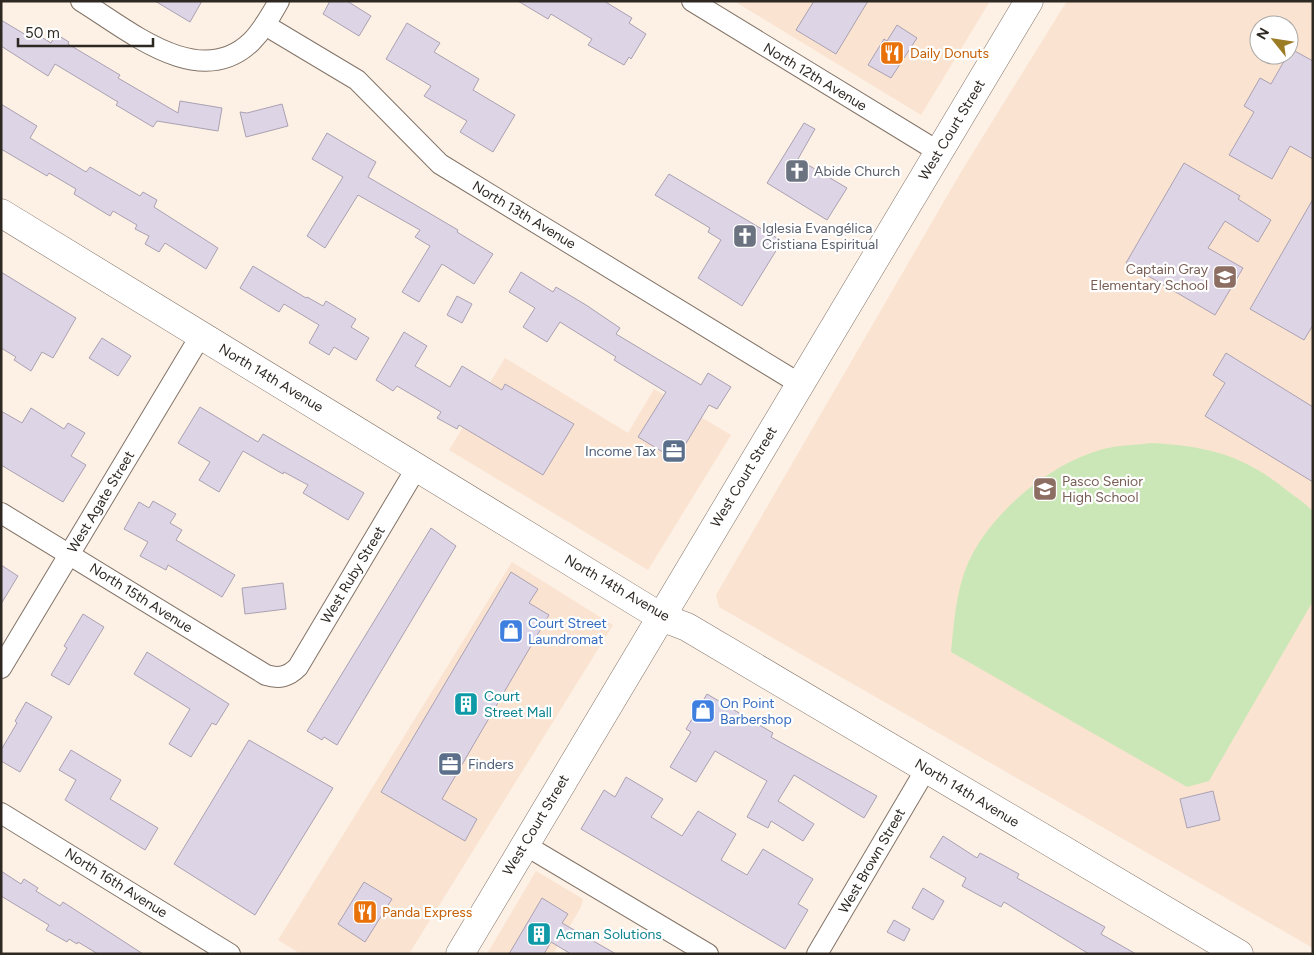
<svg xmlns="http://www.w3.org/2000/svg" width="1314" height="955" font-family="Figtree,sans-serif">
	<rect width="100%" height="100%" fill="#fdf0e5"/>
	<g fill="#fae3d0" fill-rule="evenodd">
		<polygon points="734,1 990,1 921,115"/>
		<path d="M1067,1H1313V948L719,607L716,595L961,172ZM1259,25H1289V55H1259Z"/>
		<polygon points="505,358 628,433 654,389 731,435 648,570 449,450"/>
		<polygon points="512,562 613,625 409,954 301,954 278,940"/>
		<polygon points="536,871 583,899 581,907 553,954 487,954"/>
	</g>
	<path fill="#cce7b7" d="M1151,443C1208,446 1244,455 1289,492C1297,498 1307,504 1313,512V601L1209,781L1187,787L951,652C954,622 956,591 968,563C991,511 1057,457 1113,447C1125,445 1138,445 1151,443Z"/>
	<g fill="#ddd4e5" stroke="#aaa1b2">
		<polygon points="155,1 202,1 190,22"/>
		<polygon points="330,1 347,1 371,16 359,36 323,14"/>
		<polygon points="518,1 604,1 632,18 629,23 646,34 631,59 629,57 624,65 588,45 592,39 551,14 548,19"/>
		<polygon points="814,1 868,1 836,54 796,30"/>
		<polygon points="1,20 31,38 35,33 51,43 56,34 69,42 68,44 120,75 118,78 178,113 180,101 222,108 218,131 157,121 153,127 116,105 118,102 55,64 48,76 1,46"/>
		<polygon points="407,23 440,43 434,52 479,79 473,90 515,115 493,152 460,132 467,121 424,96 431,86 386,59"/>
		<polygon points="897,25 917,38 891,78 868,65 884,39 887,41"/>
		<polygon points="1291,49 1313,61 1313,159 1290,146 1272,179 1229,155 1254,112 1244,106 1260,78 1271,84"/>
		<polygon points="1,104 37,126 30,138 86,172 90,167 140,196 143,192 157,200 154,207 218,248 206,269 165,243 159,252 145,244 149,236 135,229 137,225 113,211 110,216 74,194 76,189 49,173 47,176 1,149"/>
		<polygon points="282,104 288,126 246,137 240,112 247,113"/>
		<polygon points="804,123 815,129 798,159 847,188 827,220 767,183"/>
		<polygon points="327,133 376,162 368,177 458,230 457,232 493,254 474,284 442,264 419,302 402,292 430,246 415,237 420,230 358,195 325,248 307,236 343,177 312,159"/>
		<polygon points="1184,163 1240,196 1238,199 1271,220 1258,242 1225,221 1208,248 1243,268 1215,315 1126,263"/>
		<polygon points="669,174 782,241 742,306 698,278 721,240 708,232 710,228 655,195"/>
		<polygon points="1313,199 1313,325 1304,340 1250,309"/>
		<polygon points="253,266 306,298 307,297 323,306 326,301 356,319 351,327 369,338 356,360 334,347 329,355 309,343 319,325 284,304 279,312 240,288"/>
		<polygon points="1,272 76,318 53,358 42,352 31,371 14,360 16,357 1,348"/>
		<polygon points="521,272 553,292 556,287 586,305 620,328 616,334 701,385 708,373 731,387 717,409 709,405 676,460 638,437 666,392 614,360 616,357 560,322 547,342 523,327 535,308 509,292"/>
		<polygon points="457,296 472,304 462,323 447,315"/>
		<polygon points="404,332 427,346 415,366 450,387 462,366 502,390 505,384 574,424 543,475 459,425 457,429 437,418 441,412 397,386 393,391 376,380"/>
		<polygon points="102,338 131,356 118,376 89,358"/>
		<polygon points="1226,353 1313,407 1313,482 1205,416 1225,383 1213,375"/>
		<polygon points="200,407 258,442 263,434 364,493 348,520 303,493 308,485 284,472 283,474 243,451 219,492 199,480 210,462 178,443"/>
		<polygon points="31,408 64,429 68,423 85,433 71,456 86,465 63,502 1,465 1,411 22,423"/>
		<polygon points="153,501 176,514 170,523 182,530 176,540 235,575 222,597 168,565 166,570 140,556 148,542 124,529 139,502 149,508"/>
		<polygon points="431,528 456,546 337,745 324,737 322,740 307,731"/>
		<polygon points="1,565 18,576 1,604"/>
		<polygon points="511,572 538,589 529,603 549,615 442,799 477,819 465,841 381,792"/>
		<polygon points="283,583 286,609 245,614 242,588"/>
		<polygon points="83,614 104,627 69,685 51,675 67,648 64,646"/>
		<polygon points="147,652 229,704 216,725 212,723 191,757 169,744 190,709 134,674"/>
		<polygon points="707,694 773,733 771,737 877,796 864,818 794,775 778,801 814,824 803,841 771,821 768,828 747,817 767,781 715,751 696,782 670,767 691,732 686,729"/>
		<polygon points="26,702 52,717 20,772 1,761 1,750 17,723 15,721"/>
		<polygon points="249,740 333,788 255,915 174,864"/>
		<polygon points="71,750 121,780 110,799 158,828 145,850 65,800 76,780 59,770"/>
		<polygon points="626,777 663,799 651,817 682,836 698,811 736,834 721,860 747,875 763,849 813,879 798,904 808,910 785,949 581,829 604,790 615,797"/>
		<polygon points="1213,791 1220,820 1187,828 1180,799"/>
		<polygon points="943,836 977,858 980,853 1019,874 1017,878 1105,927 1101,934 1136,954 1089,954 1004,902 1001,907 962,886 966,878 930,857"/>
		<polygon points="1,871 21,884 24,879 38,888 36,891 60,906 63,902 143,954 98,954 78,942 77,944 69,939 67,942 46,930 49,925 1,896"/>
		<polygon points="364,882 392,899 365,942 338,924"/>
		<polygon points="923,888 944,901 933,920 912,908"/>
		<polygon points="542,898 568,914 562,923 616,954 571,954 551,942 544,954 509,954"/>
		<polygon points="894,920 910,929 904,941 887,932"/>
	</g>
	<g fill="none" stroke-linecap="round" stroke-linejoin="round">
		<defs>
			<g id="street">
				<path d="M81,1C127,29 199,92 251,42C263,30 271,15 279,1"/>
				<polyline points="692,1 939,152"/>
				<polyline points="265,25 357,80 440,164 800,384"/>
				<path d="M1,513L266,675C279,679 288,677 298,667L417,467"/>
				<polyline points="1,668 201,335"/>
				<polyline points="1,813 230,954"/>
				<polyline points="525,845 708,954"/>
				<polyline points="817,954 926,769"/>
			</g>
			<g id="secondary">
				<polyline points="1,213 661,617 687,627 1239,954"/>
				<polyline points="460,954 1029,1"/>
			</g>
		</defs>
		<use href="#street" stroke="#837468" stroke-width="22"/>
		<use href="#secondary" stroke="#837468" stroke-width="29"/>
		<use href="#street" stroke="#fff" stroke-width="20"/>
		<use href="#secondary" stroke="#fff" stroke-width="28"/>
	</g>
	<defs>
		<symbol id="restaurant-square" viewBox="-11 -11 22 22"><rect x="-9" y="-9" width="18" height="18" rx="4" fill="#e8710a" stroke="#fff"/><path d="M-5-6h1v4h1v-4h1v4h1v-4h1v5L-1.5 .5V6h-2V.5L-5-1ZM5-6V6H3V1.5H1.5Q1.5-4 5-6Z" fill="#fff"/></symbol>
		<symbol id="church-square" viewBox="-11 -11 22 22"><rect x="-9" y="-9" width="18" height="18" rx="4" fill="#6b7280" stroke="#fff"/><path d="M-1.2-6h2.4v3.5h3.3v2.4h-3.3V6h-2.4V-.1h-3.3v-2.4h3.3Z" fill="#fff"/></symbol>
		<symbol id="school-square" viewBox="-11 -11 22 22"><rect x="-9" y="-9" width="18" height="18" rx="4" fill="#8d6e63" stroke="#fff"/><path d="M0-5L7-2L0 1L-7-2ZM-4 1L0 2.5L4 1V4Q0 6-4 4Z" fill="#fff"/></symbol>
		<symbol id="office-square" viewBox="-11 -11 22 22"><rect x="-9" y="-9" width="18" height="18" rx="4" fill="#5c6f8a" stroke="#fff"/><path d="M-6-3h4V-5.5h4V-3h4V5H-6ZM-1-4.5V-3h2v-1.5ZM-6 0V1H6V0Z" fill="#fff"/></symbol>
		<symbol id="shop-square" viewBox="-11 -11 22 22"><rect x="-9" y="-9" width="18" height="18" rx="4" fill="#3f7fe0" stroke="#fff"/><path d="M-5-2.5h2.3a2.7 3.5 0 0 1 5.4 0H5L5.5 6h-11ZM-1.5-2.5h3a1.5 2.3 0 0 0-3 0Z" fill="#fff"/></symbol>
		<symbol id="building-square" viewBox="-11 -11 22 22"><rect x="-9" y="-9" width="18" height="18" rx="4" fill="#0f9aa8" stroke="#fff"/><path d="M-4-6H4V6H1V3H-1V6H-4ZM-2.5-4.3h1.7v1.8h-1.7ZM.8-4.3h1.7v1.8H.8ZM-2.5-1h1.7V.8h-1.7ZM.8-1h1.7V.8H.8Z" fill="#fff"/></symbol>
	</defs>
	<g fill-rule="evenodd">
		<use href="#restaurant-square" x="878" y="39" width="28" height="28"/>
		<use href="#church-square" x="783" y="157" width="28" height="28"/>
		<use href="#church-square" x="731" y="222" width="28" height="28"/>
		<use href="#school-square" x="1211" y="263" width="28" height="28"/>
		<use href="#office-square" x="660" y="437" width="28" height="28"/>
		<use href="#school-square" x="1031" y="475" width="28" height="28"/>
		<use href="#shop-square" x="497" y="617" width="28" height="28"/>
		<use href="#building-square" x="452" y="690" width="28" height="28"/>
		<use href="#shop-square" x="689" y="697" width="28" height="28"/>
		<use href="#office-square" x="436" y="750" width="28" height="28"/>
		<use href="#restaurant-square" x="351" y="898" width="28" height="28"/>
		<use href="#building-square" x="525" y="920" width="28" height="28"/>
	</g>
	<g text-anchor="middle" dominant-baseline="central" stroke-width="4.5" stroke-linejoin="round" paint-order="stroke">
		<g font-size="14" fill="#c56008" stroke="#fff" text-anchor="start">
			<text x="910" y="53">Daily Donuts</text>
			<text x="382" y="912">Panda Express</text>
		</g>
		<g font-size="14" fill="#2e2823" stroke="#fff">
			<text transform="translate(815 77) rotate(31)">North 12th Avenue</text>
			<text transform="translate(952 130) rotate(-59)">West Court Street</text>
			<text transform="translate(524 215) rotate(31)">North 13th Avenue</text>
			<text transform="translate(271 378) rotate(31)">North 14th Avenue</text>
			<text transform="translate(744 477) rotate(-59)">West Court Street</text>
			<text transform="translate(101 502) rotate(-59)">West Agate Street</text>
			<text transform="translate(353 575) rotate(-59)">West Ruby Street</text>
			<text transform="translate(617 588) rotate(30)">North 14th Avenue</text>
			<text transform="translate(141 598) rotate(32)">North 15th Avenue</text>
			<text transform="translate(967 793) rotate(31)">North 14th Avenue</text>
			<text transform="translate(536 825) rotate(-59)">West Court Street</text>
			<text transform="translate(872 861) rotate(-60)">West Brown Street</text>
			<text transform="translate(116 883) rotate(32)">North 16th Avenue</text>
		</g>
		<g font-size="14" fill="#5b616d" stroke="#fff" text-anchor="start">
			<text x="814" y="171">Abide Church</text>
			<text x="762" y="228">Iglesia Evangélica<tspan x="762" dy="16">Cristiana Espiritual</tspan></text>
		</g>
		<g font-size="14" fill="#785e54" stroke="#fff" text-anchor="end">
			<text x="1208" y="269">Captain Gray<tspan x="1208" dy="16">Elementary School</tspan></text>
			<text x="1062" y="481" text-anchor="start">Pasco Senior<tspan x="1062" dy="16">High School</tspan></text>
		</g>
		<g font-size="14" fill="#4e5e75" stroke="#fff" text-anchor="end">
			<text x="656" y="451">Income Tax</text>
			<text x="468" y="764" text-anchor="start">Finders</text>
		</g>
		<g font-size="14" fill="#366cbe" stroke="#fff" text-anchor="start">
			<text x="528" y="623">Court Street<tspan x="528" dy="16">Laundromat</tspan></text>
			<text x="720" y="703">On Point<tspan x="720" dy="16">Barbershop</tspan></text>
		</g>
		<g font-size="14" fill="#0d838f" stroke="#fff" text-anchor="start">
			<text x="484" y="696">Court<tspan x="484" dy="16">Street Mall</tspan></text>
			<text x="556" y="934">Acman Solutions</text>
		</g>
	</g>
	<rect width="1314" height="955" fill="none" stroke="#2e2823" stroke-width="5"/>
	<g transform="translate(1274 40) rotate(300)"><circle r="24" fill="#ffffff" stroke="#aba9a7"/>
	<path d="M0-4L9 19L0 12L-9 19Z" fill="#9b7c25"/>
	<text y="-8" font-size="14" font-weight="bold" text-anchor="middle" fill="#2e2823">N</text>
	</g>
	<path d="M18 38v8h135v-8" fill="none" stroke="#2e2823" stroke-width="2.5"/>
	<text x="25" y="38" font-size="15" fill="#2e2823" stroke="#ffffff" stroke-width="4" paint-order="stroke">50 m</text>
</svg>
